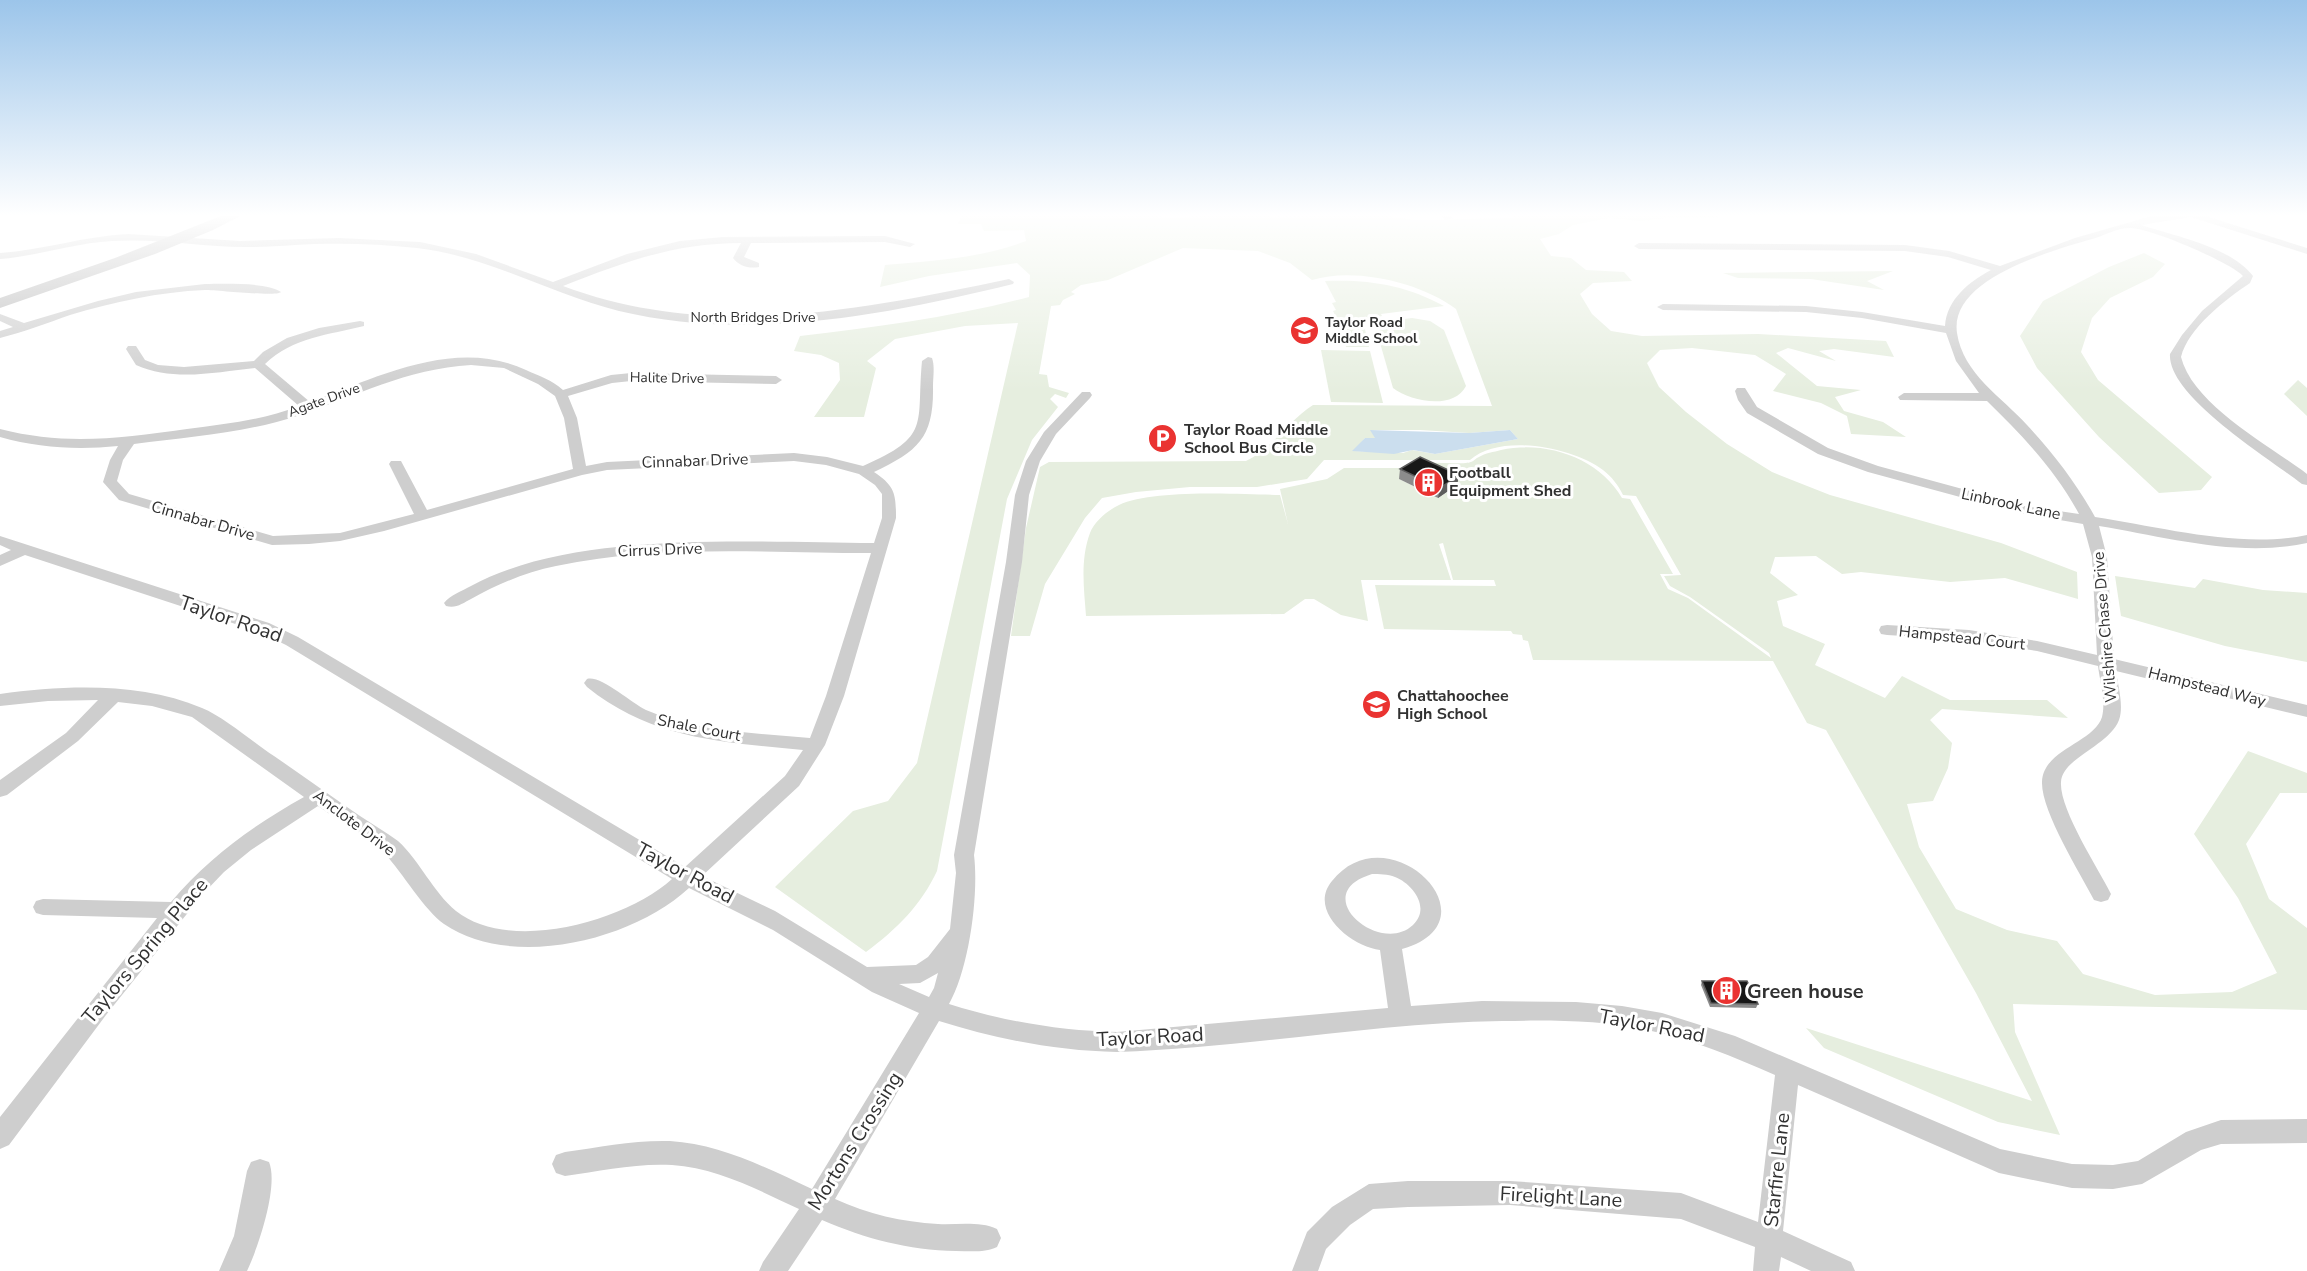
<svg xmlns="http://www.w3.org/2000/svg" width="2307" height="1271" font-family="'Nunito Sans',sans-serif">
	<rect width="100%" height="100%" fill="#fff"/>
	<g fill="#e6eedf" fill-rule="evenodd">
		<path d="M1006,214H1145C1188,225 1232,205 1275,217L1392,214L1393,217L1416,220L1513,218L1511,214H1716L1719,218H1667L1640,221L1609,218L1573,225L1559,234L1540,239L1551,256L1571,258L1586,270L1624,272L1632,281L1593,283L1580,294L1592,314L1611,331L1642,336L1758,334L1886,341L1894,357L1834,349L1819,351L1836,361L1788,348L1776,353L1817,386L1861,390L1835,397L1844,411L1883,422L1906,437L1851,434L1847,416L1821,403L1773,391L1786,374L1755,355L1692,348L1660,350L1647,363L1659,387L1686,412L1727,444L1772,472L1830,495L2001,543L2077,572L2078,599L2005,578L1950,582L1861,572L1842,574L1816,556L1775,557L1770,573L1798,595L1777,601L1783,626L1825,644L1815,665L1885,698L1902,676L1950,700H2047L2068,718L1942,709L1930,720L1952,743L1948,768L1933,801L1907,804L1919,847L1956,909L2007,930L2057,941L2083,974L2155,995L2232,992L2277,973L2238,898L2194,834L2248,751L2307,773V793H2280L2246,844L2269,899L2307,928V1010L2013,1004L2015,1032L2060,1135L1998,1122L1824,1048L1806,1028L2032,1101L1976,993L1826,730L1807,723L1773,661L1533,660L1528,641L1523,640L1522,635L1513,634L1511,631L1384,629L1375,585L1496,586L1494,580H1453L1443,543L1439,544L1451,580H1361L1368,621L1341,615L1314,599H1305L1284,614L1086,616C1084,589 1080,560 1090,533C1094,522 1108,510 1119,505C1152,489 1241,494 1280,495L1288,524L1280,489L1327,479L1344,468H1404L1399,479L1438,498L1457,486L1419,467L1420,462C1430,462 1464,465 1471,462C1474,461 1476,458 1479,457C1485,453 1494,452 1501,450C1546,440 1599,458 1622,498L1630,499L1673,574H1660L1668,589L1688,598L1771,658L1769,653L1690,597L1670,586L1664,576L1681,575L1636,496L1623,495C1618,485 1612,477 1603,470C1572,447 1500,433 1470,460H1324L1307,479L1257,487H1190L1136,492L1102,498L1085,518L1045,584L1030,636H1011L1026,528L1040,467L1049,462L1246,461C1272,449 1289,420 1313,405L1492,406L1456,309C1420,282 1354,267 1312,280L1290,263L1258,251L1183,248L1108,280L1081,285L1071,292L1075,294L1063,300L1060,305L1051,306L1039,374L1047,375L1049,387L1069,393L1066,398L1055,394L1050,399L1058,407L1032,440L1007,499L937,871C921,905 897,929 866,952L775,887L853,811L888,801L917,763L1018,323L965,326L895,339L867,361L876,368L864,417H814L840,380L839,363L821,355L794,351L800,336C877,327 954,317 1029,297L1030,275L1017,263L929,276L880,287L885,265C932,261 982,258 1026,241L1024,230L984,231L981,224H958L962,215ZM1372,430H1420L1469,433L1510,430L1518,439L1435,454L1412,450L1403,453L1354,451L1365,438H1376Z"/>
		<polygon points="2144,253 2165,264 2153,277 2110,298 2092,318 2081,352 2098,380 2212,477 2201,490 2159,493 2099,437 2037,368 2020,336 2043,301 2109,267"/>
		<polygon points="1893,271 1867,281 1884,290 1811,279 1738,278 1723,273"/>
		<path d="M1325,281C1368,279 1406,285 1444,306L1381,314L1382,316L1349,323L1338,321L1333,311L1336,310L1332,303L1336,302Z"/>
		<path d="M1412,318L1430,321L1444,330L1466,386C1454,410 1411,402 1393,388L1376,329L1388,321Z"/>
		<polygon points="1341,324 1364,325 1369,347 1346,347"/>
		<polygon points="1321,350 1370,351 1383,403 1331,402"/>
		<polygon points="2298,380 2307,388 2307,416 2284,394"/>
		<polygon points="2115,576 2195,588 2203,579 2263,590 2307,593 2307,662 2225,646 2121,616"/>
	</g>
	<polygon fill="#cbdeee" points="1370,430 1469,433 1510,430 1518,439 1435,454 1413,450 1394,454 1352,451 1365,438 1375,438"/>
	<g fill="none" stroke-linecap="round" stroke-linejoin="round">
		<g fill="#cecece" fill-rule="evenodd">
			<polygon points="1441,214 1450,214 1453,218 1445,220"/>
			<path d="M2179,214H2199L2307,248V254L2191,217L2141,225C2175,236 2231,247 2253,276L2250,283C2226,299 2188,328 2181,357C2193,405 2269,445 2307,474V485L2302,484C2270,459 2167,396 2170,354L2182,335L2202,311L2243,276C2230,262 2150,228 2131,228C2119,227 2103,236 2092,239C2051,251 1949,279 1957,333C1963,374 2002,397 2027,425C2053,453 2077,484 2095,517C2162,527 2240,549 2307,535V543C2239,558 2166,537 2099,526L2107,557L2114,659L2307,705V717L2116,671C2118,686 2124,706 2119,720C2109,746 2062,758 2061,782C2059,809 2098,868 2111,894L2108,900L2101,902L2094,900C2080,873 2041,811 2042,782C2043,749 2094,743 2102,717C2106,701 2100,682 2098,666L2037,651L1969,640L1887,635L1881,634L1879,630L1881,626L1887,625L1969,630L2037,641L2097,655L2092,557L2083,524L2019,513L1868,472L1818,454L1747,413L1738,400L1735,391L1737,388H1745L1757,407L1828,448L1878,466L2025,506L2079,514C2056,471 2022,435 1987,401L1900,400L1898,397L1904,393H1979L1956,361L1946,333L1862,318L1806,312L1663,310L1657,307L1663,304L1806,306L1862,312L1945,326C1947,299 1969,282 1991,270L1948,257L1905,251L1639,249L1634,246L1639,243L1905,245L1949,251L2000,266L2075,238L2155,215Z"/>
			<path d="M128,234L240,241L339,238L420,242L476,254L553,282L627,254L680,241L723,237L885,236L915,244L910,247L885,242L751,243L744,257L759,263V267C749,269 739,266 733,258L741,243C675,243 624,262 563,286C709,341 861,310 1009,279L1014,282L1013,284C886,315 748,342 619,311C550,294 488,256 417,248C383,244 348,243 314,244C291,245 269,247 246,247C202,247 157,238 112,241C74,243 38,256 0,259V253C43,250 85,236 128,234Z"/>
			<path d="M205,284C223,284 268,282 281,292C276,297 218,290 205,290C159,292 113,302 70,315C47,323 24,332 0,338V331L13,327L0,321V314L24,323L98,301L136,292Z"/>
			<path d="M360,321L364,322V326C329,335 293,337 265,364L310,402C378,377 455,337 526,370C539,376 552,380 563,390L611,375L631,373L776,376L782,380L776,384L631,381L612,383L568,396L577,418L586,466L607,462L794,453L827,457L863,466C932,436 916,425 922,361L928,357L932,358C935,366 933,378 933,386C934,437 919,451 874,472C895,486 896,494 896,518L844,696L825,745L799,786L702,876L775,911L867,967L916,965L928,957L950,929L956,873L954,855L1006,562L1015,495L1026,461L1044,432L1082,392H1090L1092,395L1090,398L1056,434L1040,461L1029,495L1022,562L974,855C979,895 969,969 949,1004C1003,1021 1060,1031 1117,1032L1388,1008L1380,950C1352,947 1307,911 1332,881C1388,810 1501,921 1402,949L1411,1006L1482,1001L1576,1002L1622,1006L1662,1013L1735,1036L2000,1149L2072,1164L2113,1165L2138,1161L2186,1132L2221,1120L2307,1119V1143L2221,1144L2201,1150L2142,1184L2113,1189L2072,1188L1999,1173L1798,1085L1783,1231L1851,1262L1855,1271H1811L1781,1257L1779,1271H1753L1755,1247L1681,1219L1510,1205L1408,1207L1373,1209L1350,1225L1326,1249L1318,1271H1292L1307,1232L1332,1207L1369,1184L1408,1181H1510L1681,1193L1758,1222L1775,1075C1734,1057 1692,1039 1647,1030C1600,1020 1550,1020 1502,1021C1373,1023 1246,1048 1117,1052C1057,1051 996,1039 939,1021L835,1199C868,1214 902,1222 938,1224C957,1225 980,1221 997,1229L1001,1238L997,1247C984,1253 970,1251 956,1251C908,1250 866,1239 822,1220L788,1271H759L763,1262L799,1209C758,1190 717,1168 672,1165C636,1163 600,1171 565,1176L556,1173L552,1164L556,1155L565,1152C600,1147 634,1140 670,1141C720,1144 767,1168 812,1189L919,1013L872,992L773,930L689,888C632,941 511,970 444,924C425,911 402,872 385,854C369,836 339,821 318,806L251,850L224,872L202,895L106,1015L9,1145L0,1149V1117L157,918L43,915L36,913L33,907L36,901L43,899L171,902C209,857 254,825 304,797L192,717L152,706L118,702L78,741L7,795L0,797V780L66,733L98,700L48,701L0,706V694C66,685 140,682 202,708C224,717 254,743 274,756C303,776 331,796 360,816C372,824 386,832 398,841C420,861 433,892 456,911C510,954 626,921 672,879L286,645L257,631L25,555L0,566V555L11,550L0,545V536L269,623L298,637L685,867L785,776L803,750C723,742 653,740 587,687L584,683L587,679C601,675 631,703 646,710C697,732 756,733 810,738L826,696L871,553C767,553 658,544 556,566C526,572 498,584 471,599C463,603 456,609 446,606L444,603C450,595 462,591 471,586C575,529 756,543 874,543L882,518V494L875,485L859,474L826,465L794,461L607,470L582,475L384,531L340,541L309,544L272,545L119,500L103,482L110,460L118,446C78,450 39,448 0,437V429C67,446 120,438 187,429C226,424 263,420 299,406L255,368C216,372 174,382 136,365L126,349L128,346H136L145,360L158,365L184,367L254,361L263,352L287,338L319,328ZM471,365L504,368L538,384L555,396L564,418L573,469L427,510L401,461H391L389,464L414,514L340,533L273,536L129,494L117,481L123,460L134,444C189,437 245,433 297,416C356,396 406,369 471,365ZM1372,874C1379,874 1388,874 1395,877C1413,884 1431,908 1413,925C1383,953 1322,906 1355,882C1360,878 1367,876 1372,874ZM938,973L934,988L929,997L899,984L920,983Z"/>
			<path d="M260,1159L269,1162C279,1186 258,1248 247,1271H219L234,1236L247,1171L251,1162Z"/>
		</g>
		<polygon fill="#bbb" fill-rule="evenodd" points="226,214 244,214 213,230 155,254 0,308 0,298 115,258"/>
	</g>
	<g fill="#8c8c8c">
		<polygon points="1400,469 1459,475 1457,485 1438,498 1399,479"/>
		<polygon points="1702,981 1758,1004 1756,1008 1710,1007 1701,985"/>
	</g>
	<polygon fill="#5d5d5d" points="1459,475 1457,485 1438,498 1440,488"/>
	<g fill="#181818" stroke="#5d5d5d" stroke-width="1.5">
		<polygon points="1420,457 1459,475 1440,488 1400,469"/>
		<polygon points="1702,981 1747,981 1758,1004 1711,1003"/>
	</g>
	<linearGradient id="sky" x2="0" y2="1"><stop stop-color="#9cc5ea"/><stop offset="0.55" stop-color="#fff"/><stop offset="1" stop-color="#fff" stop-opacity="0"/></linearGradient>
	<rect width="2307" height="391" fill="url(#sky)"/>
	<defs>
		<symbol id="school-disc" viewBox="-11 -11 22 22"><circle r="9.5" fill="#ea3331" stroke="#fff"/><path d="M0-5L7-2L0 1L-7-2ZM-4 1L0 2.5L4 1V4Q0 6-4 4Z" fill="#fff"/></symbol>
		<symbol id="parking-disc" viewBox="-11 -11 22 22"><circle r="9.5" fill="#ea3331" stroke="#fff"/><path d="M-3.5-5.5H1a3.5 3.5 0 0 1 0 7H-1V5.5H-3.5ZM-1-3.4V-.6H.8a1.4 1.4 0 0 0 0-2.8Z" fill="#fff"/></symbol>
		<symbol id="building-disc" viewBox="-11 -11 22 22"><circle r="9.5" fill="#ea3331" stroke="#fff"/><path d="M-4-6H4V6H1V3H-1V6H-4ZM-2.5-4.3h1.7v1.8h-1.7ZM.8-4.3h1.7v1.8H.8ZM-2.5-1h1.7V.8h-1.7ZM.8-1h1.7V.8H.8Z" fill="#fff"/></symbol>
	</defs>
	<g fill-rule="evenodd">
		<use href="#school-disc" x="1288" y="314" width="33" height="33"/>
		<use href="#parking-disc" x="1146" y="422" width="33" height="33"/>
		<use href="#building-disc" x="1412" y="466" width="33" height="33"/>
		<use href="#school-disc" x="1360" y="688" width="33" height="33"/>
		<use href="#building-disc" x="1710" y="974" width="33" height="33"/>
	</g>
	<g text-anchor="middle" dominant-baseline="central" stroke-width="6" stroke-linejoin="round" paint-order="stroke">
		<g font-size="14" fill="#313131" stroke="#fff">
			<text x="753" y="317">North Bridges Drive</text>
			<text transform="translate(667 378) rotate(1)">Halite Drive</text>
			<text transform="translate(324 400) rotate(-20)">Agate Drive</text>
		</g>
		<g font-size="14" font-weight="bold" fill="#313131" stroke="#fff" text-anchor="start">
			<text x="1325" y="322">Taylor Road<tspan x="1325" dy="16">Middle School</tspan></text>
		</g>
		<g font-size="16" font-weight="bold" fill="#313131" stroke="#fff" text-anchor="start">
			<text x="1184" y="430">Taylor Road Middle<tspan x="1184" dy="18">School Bus Circle</tspan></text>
			<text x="1449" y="473">Football<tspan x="1449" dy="18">Equipment Shed</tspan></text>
			<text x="1397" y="696">Chattahoochee<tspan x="1397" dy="18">High School</tspan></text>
		</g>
		<g font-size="16" fill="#313131" stroke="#fff">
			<text transform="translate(695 461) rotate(-2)">Cinnabar Drive</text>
			<text transform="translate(2011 504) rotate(12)">Linbrook Lane</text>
			<text transform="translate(203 521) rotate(16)">Cinnabar Drive</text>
			<text transform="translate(660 550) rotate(-2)">Cirrus Drive</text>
			<text transform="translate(2105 627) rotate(-95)">Wilshire Chase Drive</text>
			<text transform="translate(1962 638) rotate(6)">Hampstead Court</text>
			<text transform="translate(2207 687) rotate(14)">Hampstead Way</text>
			<text transform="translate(699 728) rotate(11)">Shale Court</text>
			<text transform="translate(354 823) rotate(37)">Anclote Drive</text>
		</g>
		<g font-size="20" fill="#313131" stroke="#fff">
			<text transform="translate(231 619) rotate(19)">Taylor Road</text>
			<text transform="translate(685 873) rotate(28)">Taylor Road</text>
			<text transform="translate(145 951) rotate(-50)">Taylors Spring Place</text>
			<text transform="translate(1652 1026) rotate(11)">Taylor Road</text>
			<text transform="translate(1150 1037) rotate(-3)">Taylor Road</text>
			<text transform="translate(855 1141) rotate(-58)">Mortons Crossing</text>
			<text transform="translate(1777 1170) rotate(-84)">Starfire Lane</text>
			<text transform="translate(1561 1197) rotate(3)">Firelight Lane</text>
		</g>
		<g font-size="20" font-weight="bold" fill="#313131" stroke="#fff" text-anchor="start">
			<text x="1747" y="991">Green house</text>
		</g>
	</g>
</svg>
